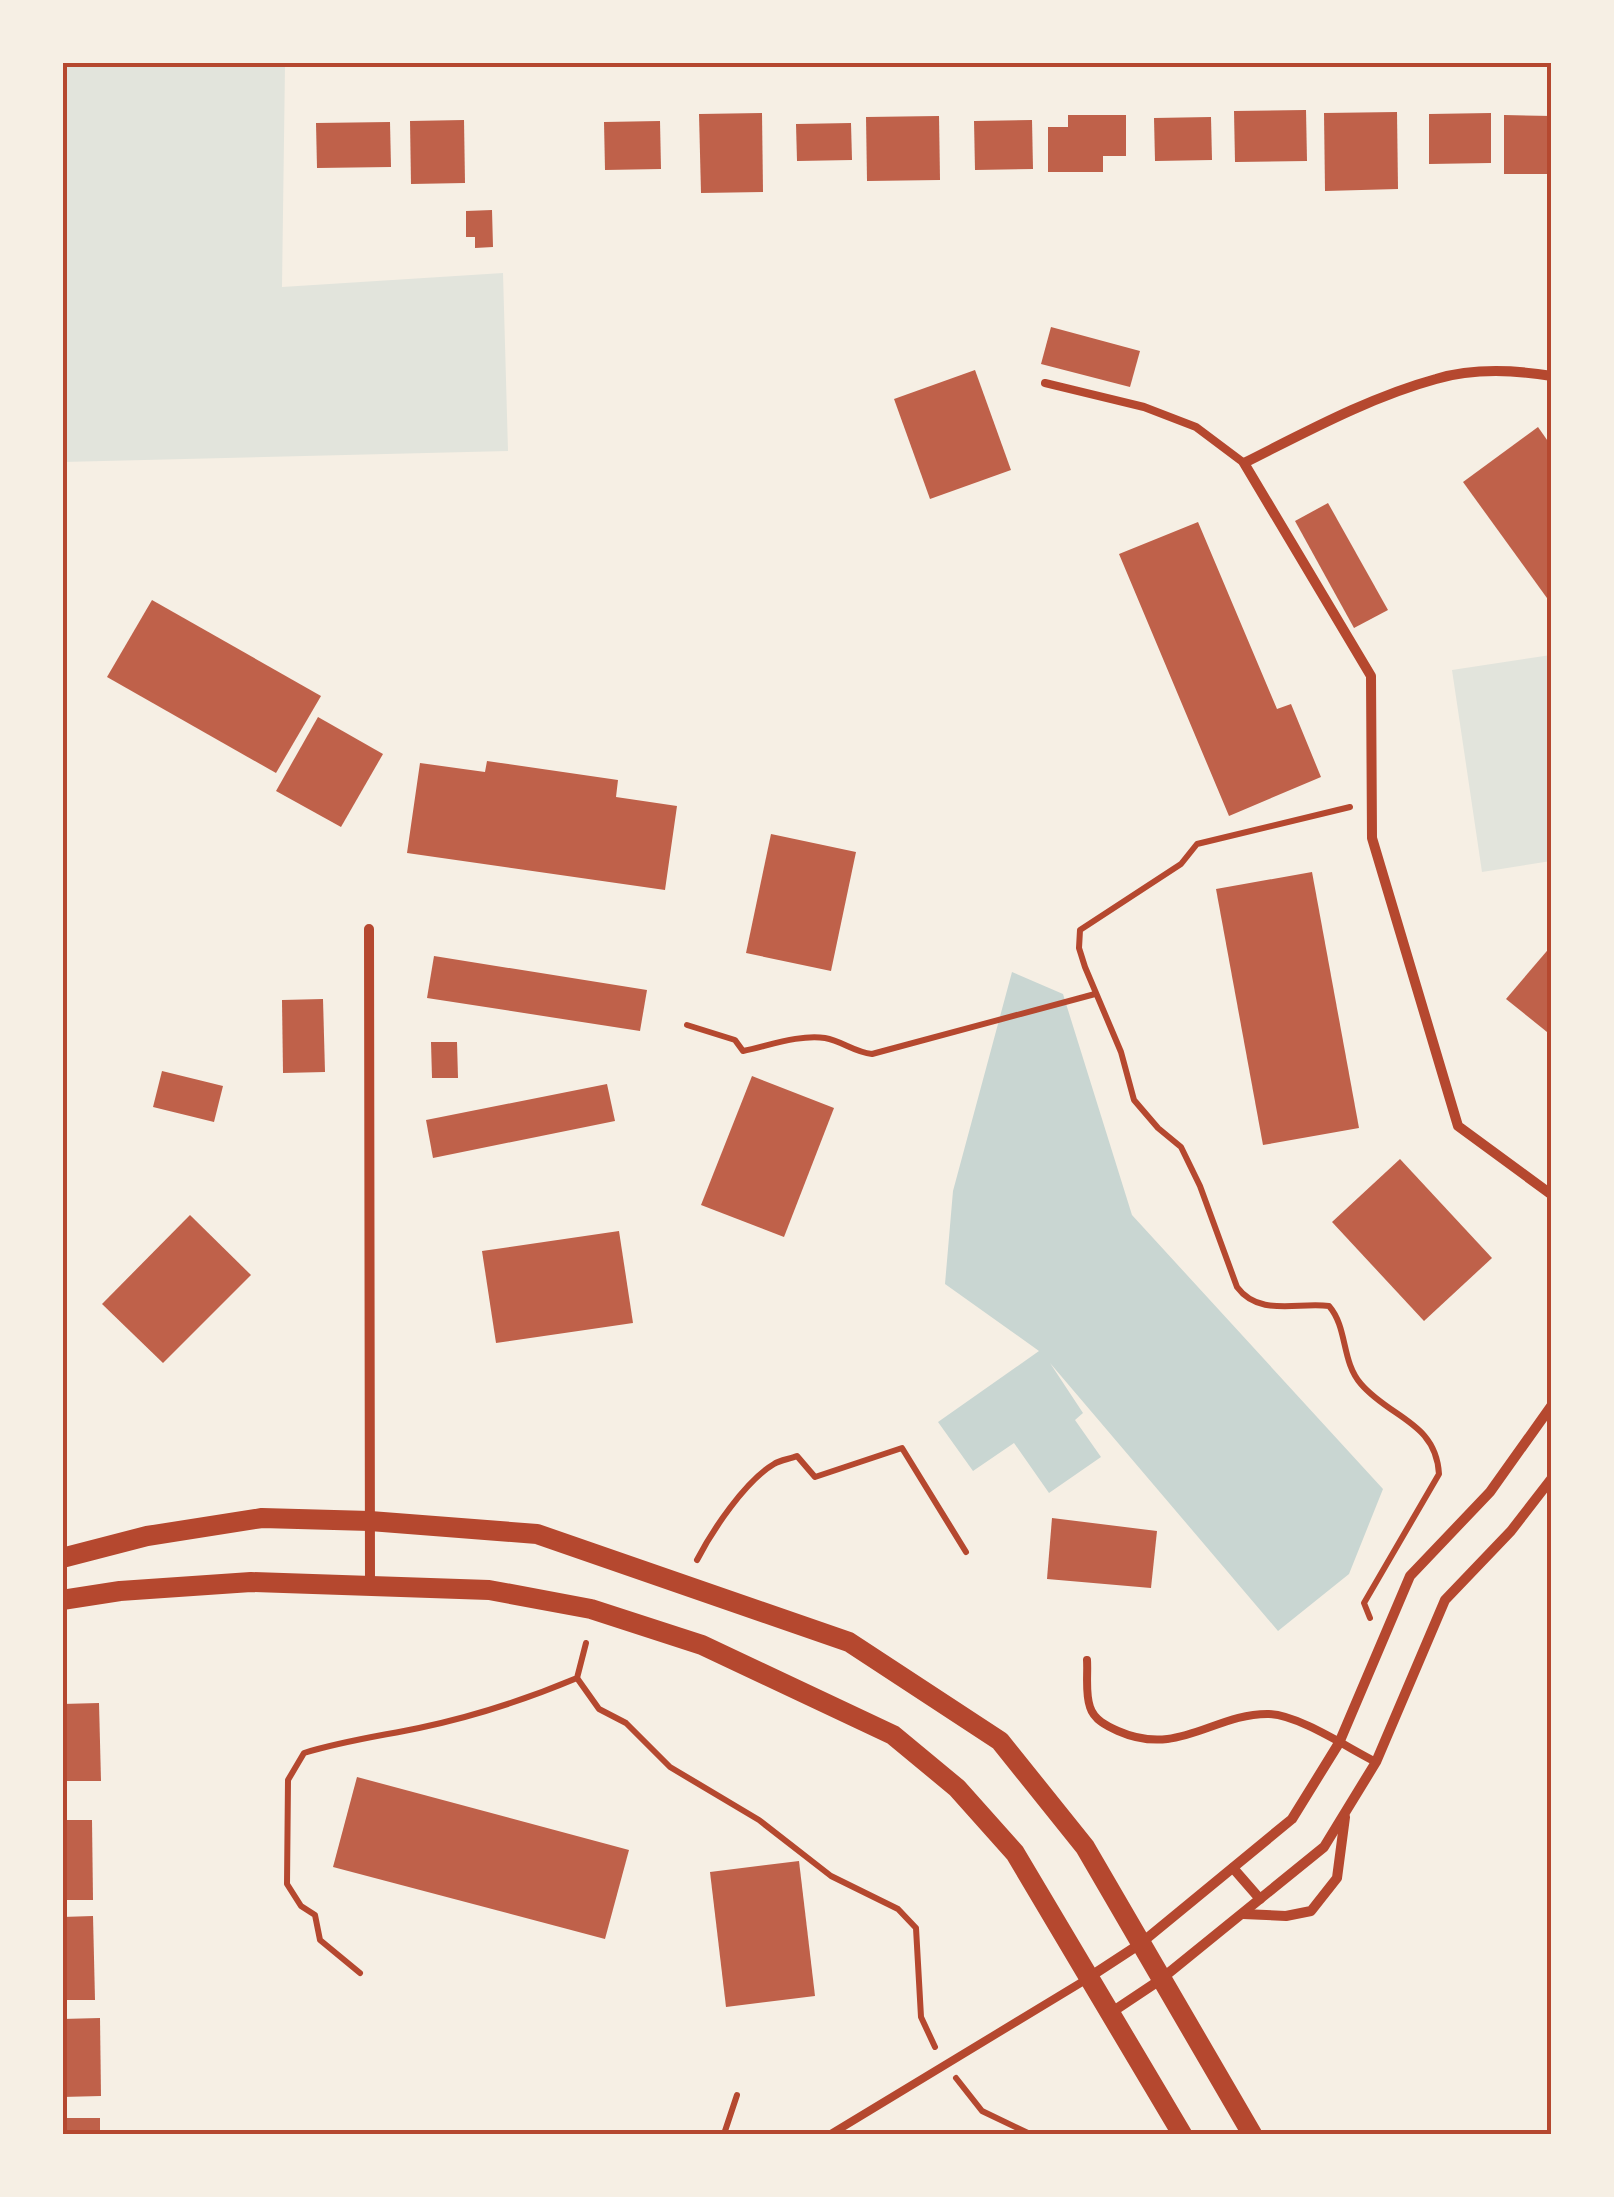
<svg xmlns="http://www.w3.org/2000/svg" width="1614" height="2197" font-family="Helvetica,sans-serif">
	<rect width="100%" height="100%" fill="#f6efe4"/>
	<g fill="#e2e4dc">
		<polygon points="183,63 285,66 282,287 503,273 508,451 63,462 63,63"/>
		<polygon points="1551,655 1551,861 1482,872 1452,670"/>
	</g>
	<polygon fill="#c9d6d2" points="1012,972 1063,994 1132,1215 1383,1489 1349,1574 1278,1631 1050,1363 1083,1413 1075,1420 1101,1457 1049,1493 1014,1443 973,1471 938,1422 1039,1351 945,1284 953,1191"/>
	<g fill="#bf614a">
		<polygon points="1306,110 1307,161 1235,162 1234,111"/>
		<polygon points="1397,112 1398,189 1325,191 1324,113"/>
		<polygon points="762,113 763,192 701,193 699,114"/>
		<polygon points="1491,113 1491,163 1429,164 1429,114"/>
		<polygon points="1068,115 1126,115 1126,156 1103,156 1103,172 1048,172 1048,127 1068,127"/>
		<polygon points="1504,115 1552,116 1552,174 1504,174"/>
		<polygon points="939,116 940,180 867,181 866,117"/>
		<polygon points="1211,117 1212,160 1155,161 1154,118"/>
		<polygon points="464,120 465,183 411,184 410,121"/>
		<polygon points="1032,120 1033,169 975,170 974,121"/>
		<polygon points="660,121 661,169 605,170 604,122"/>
		<polygon points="390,122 391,167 317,168 316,123"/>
		<polygon points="851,123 852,160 797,161 796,124"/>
		<polygon points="492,210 493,247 475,248 475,237 466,237 466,211"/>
		<polygon points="1051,327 1140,351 1130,387 1041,364"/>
		<polygon points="975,370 1011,470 930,499 894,399"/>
		<polygon points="1538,427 1552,447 1552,605 1463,482"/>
		<polygon points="1328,503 1388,610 1354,628 1295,521"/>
		<polygon points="1198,522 1277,709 1291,704 1321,777 1229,816 1119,554"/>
		<polygon points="152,600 321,696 276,773 107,677"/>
		<polygon points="318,717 383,754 341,827 276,791"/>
		<polygon points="487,761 618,780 616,797 677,806 665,890 407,853 420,763 485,772"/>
		<polygon points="771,834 856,852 831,971 746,953"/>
		<polygon points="1312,872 1359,1128 1263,1145 1216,889"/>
		<polygon points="1552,945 1552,1036 1506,999"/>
		<polygon points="434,956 647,990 640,1031 427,998"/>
		<polygon points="323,999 325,1072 283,1073 282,1000"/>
		<polygon points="431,1042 457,1042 458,1078 432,1078"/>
		<polygon points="162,1071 223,1086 214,1122 153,1107"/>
		<polygon points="752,1076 834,1108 784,1237 701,1205"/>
		<polygon points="607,1084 615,1121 433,1158 426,1120"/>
		<polygon points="1400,1159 1492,1258 1424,1321 1332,1222"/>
		<polygon points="190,1215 251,1275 163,1363 102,1304"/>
		<polygon points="619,1231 633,1323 496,1343 482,1251"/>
		<polygon points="1052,1518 1157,1531 1151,1588 1047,1579"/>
		<polygon points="99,1703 101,1781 62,1781 62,1704"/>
		<polygon points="357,1777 629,1850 605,1939 333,1867"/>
		<polygon points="62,1820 92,1820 93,1900 62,1900"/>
		<polygon points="799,1861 815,1996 726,2007 710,1872"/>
		<polygon points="93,1916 95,2000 62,2000 62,1917"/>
		<polygon points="100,2018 101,2096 62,2097 62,2019"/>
		<rect x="62" y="2118" width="38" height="16"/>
	</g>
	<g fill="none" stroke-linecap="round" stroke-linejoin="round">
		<g stroke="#b5482f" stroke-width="6">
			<path d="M1350,807L1197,844L1181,864L1080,930L1079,948L1085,967L1121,1052L1134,1100L1158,1128L1181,1147L1200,1186L1237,1287C1259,1317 1297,1302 1329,1306C1348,1328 1341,1361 1361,1384C1390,1418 1436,1422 1439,1474L1364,1603L1370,1618"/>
			<path d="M687,1025L735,1040L743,1051C768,1046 800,1034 825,1038C842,1041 854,1052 872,1054L1095,994"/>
			<path d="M697,1560C712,1531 745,1481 774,1464C780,1460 790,1459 797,1456L815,1477L902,1448L966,1552"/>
			<polyline points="577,1678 599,1709 626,1723 670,1767 759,1820 831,1876 898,1909 916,1928 921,2017 935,2047"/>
			<path d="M360,1973L320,1940L315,1915L301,1906L287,1884L288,1780L304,1753C343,1741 380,1736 419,1728C472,1717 527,1699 577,1678L586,1643"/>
			<polyline points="956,2078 982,2111 1030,2134"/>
			<polyline points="724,2134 737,2095"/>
		</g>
		<g stroke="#b5482f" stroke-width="8">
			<polyline points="1045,383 1144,407 1196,427 1244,463"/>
			<path d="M1087,1660C1088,1674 1085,1693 1090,1707C1094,1720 1107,1726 1118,1731C1179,1758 1214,1713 1269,1714C1299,1715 1348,1748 1376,1762"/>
			<polyline points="831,2134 1087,1979"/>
		</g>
		<g stroke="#b5482f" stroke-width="10">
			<path d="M1552,376C1515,370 1473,368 1436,379C1370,397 1306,432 1244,463L1371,676L1372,838L1458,1126L1552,1195"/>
			<polyline points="369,929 370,1586"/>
			<polyline points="1233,1868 1260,1899"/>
			<polyline points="1243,1914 1286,1916 1311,1911 1337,1878 1345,1817"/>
			<polyline points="1091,1976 1140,1944 1292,1819 1339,1743 1410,1576 1490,1492 1552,1405"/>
			<polyline points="1112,2012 1160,1980 1324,1847 1376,1762 1445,1600 1511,1531 1552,1478"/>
		</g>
		<g stroke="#b5482f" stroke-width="20">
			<polyline points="62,1558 147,1536 262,1518 370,1521 537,1534 849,1642 1000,1741 1085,1847 1252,2134"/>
			<polyline points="62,1600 120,1591 251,1582 489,1590 591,1609 702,1645 893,1735 957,1788 1015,1853 1182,2134"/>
		</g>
	</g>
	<rect width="1614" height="2197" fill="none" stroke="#f6efe4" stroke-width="130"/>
	<rect x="65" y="65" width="1484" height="2067" fill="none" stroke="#b5482f" stroke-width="4"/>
</svg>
